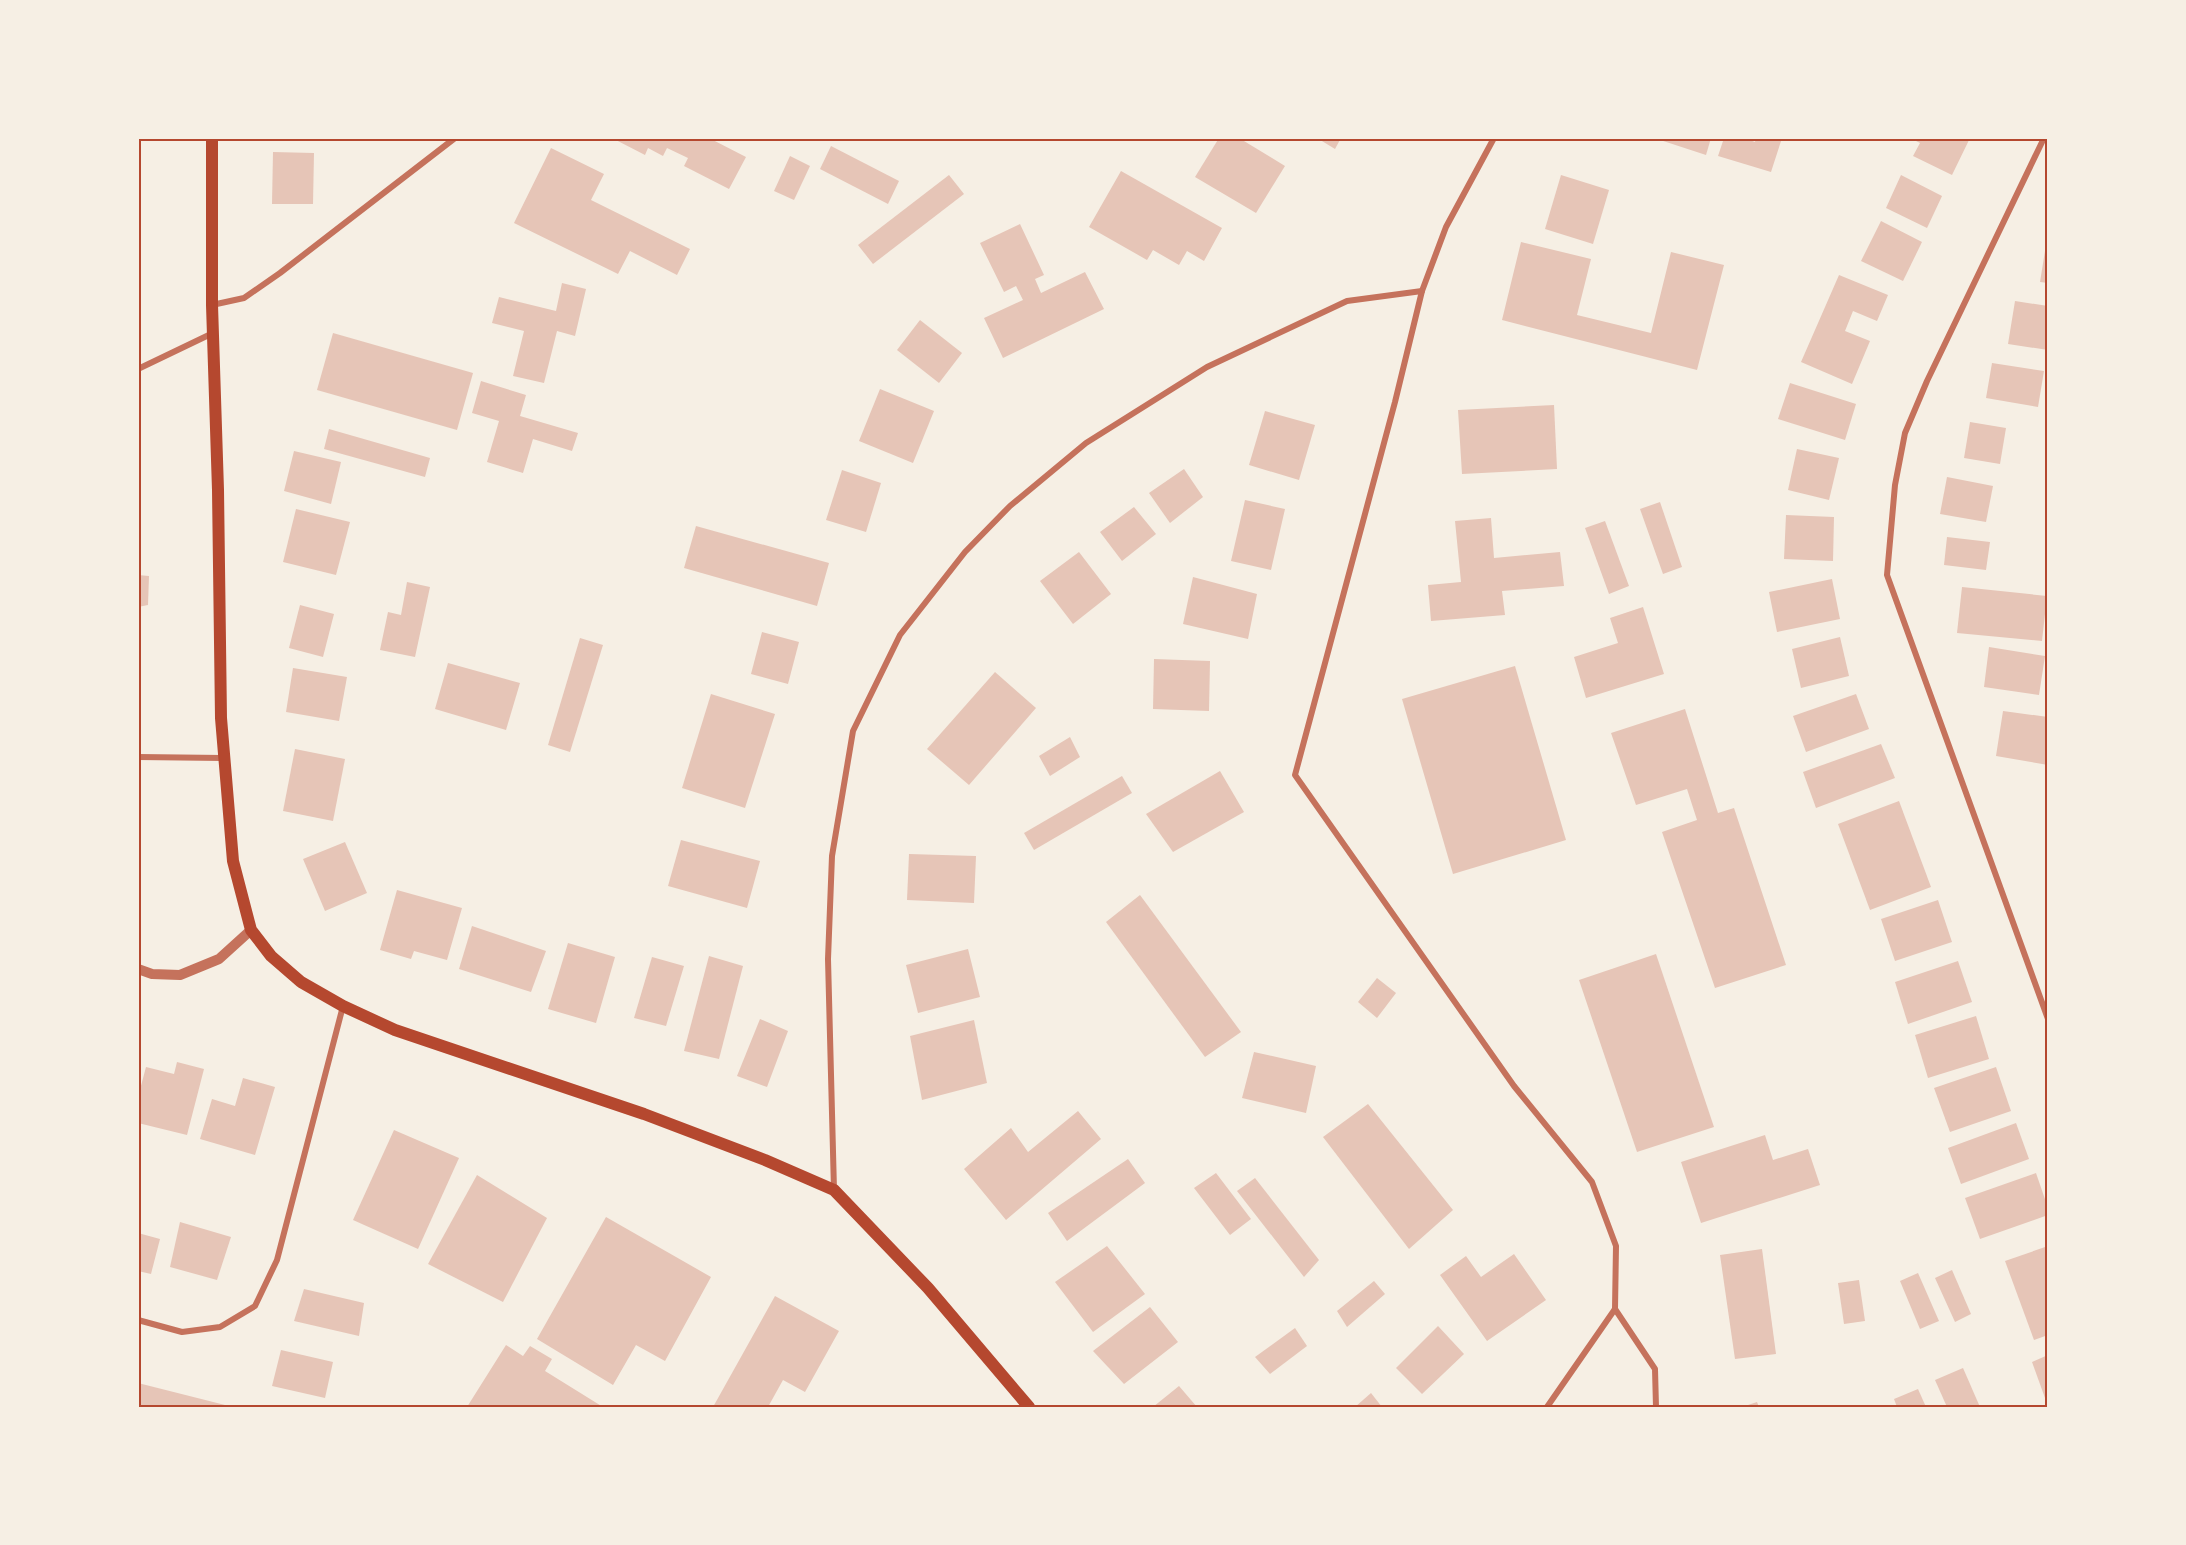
<svg xmlns="http://www.w3.org/2000/svg" width="2186" height="1545" font-family="'Noto Sans',sans-serif">
	<rect width="100%" height="100%" fill="#f6efe4"/>
	<g fill="#e6c5b7">
		<polygon points="612,138 709,138 746,157 729,189 684,166 688,158 667,148 663,156 648,148 645,155"/>
		<polygon points="1219,138 1239,138 1285,166 1256,213 1195,177"/>
		<polygon points="1317,138 1341,138 1335,149"/>
		<polygon points="1654,138 1711,138 1706,155"/>
		<polygon points="1724,138 1744,138 1755,142 1756,138 1782,138 1771,172 1718,156"/>
		<polygon points="1910,138 1970,138 1952,175 1913,156 1920,143"/>
		<polygon points="831,146 899,181 888,204 820,169"/>
		<polygon points="551,148 604,174 591,200 690,249 677,275 630,251 618,274 514,223"/>
		<polygon points="273,152 314,153 313,204 272,204"/>
		<polygon points="790,156 810,166 794,200 774,191"/>
		<polygon points="1121,171 1222,228 1204,261 1187,251 1179,265 1153,250 1147,260 1089,227"/>
		<polygon points="949,175 964,194 873,264 858,245"/>
		<polygon points="1561,175 1609,190 1593,244 1545,229"/>
		<polygon points="1901,175 1942,196 1927,228 1886,208"/>
		<polygon points="1881,221 1922,242 1903,281 1861,261"/>
		<polygon points="1020,224 1044,275 1035,279 1041,293 1085,272 1104,309 1003,358 984,318 1023,300 1016,286 1004,292 980,243"/>
		<polygon points="1521,242 1591,259 1577,315 1651,333 1671,252 1724,265 1697,370 1502,320"/>
		<polygon points="2045,251 2048,252 2048,283 2040,282"/>
		<polygon points="1839,275 1888,295 1877,321 1853,311 1845,331 1870,341 1852,384 1801,362"/>
		<polygon points="562,283 586,289 575,336 557,331 544,383 513,376 524,331 492,323 499,297 556,311"/>
		<polygon points="2015,301 2048,306 2048,350 2008,344"/>
		<polygon points="920,320 962,353 939,383 897,350"/>
		<polygon points="333,333 473,373 457,430 317,390"/>
		<polygon points="1992,363 2044,371 2038,407 1986,398"/>
		<polygon points="481,381 526,395 520,416 578,433 572,451 533,439 523,473 487,462 499,421 472,413"/>
		<polygon points="1790,383 1856,404 1845,440 1778,419"/>
		<polygon points="880,389 934,411 913,463 859,441"/>
		<polygon points="1554,405 1557,469 1462,474 1458,410"/>
		<polygon points="1265,411 1315,425 1299,480 1249,465"/>
		<polygon points="1970,422 2006,428 2000,464 1964,458"/>
		<polygon points="329,429 430,458 425,477 324,449"/>
		<polygon points="1797,449 1839,458 1829,500 1788,490"/>
		<polygon points="294,451 341,462 331,504 284,491"/>
		<polygon points="1184,469 1203,497 1170,523 1149,493"/>
		<polygon points="842,470 881,483 866,532 826,520"/>
		<polygon points="1947,477 1993,486 1986,522 1940,514"/>
		<polygon points="1245,500 1285,509 1271,570 1231,561"/>
		<polygon points="1660,502 1682,567 1663,574 1640,509"/>
		<polygon points="1134,507 1156,534 1122,561 1100,532"/>
		<polygon points="296,509 350,522 336,575 283,562"/>
		<polygon points="1786,515 1834,517 1833,561 1784,559"/>
		<polygon points="1491,518 1494,558 1560,552 1564,586 1502,591 1505,615 1431,621 1428,585 1461,582 1455,521"/>
		<polygon points="1605,521 1629,586 1609,594 1585,528"/>
		<polygon points="696,526 829,563 817,606 684,568"/>
		<polygon points="1947,537 1990,542 1986,570 1944,565"/>
		<polygon points="1079,552 1111,594 1073,624 1040,581"/>
		<polygon points="138,575 149,576 148,605 138,607"/>
		<polygon points="1193,577 1257,594 1248,639 1183,624"/>
		<polygon points="1832,579 1840,619 1777,632 1769,592"/>
		<polygon points="407,582 430,587 415,657 380,650 388,612 401,615"/>
		<polygon points="1962,587 2047,596 2042,641 1957,633"/>
		<polygon points="300,605 334,614 323,657 289,648"/>
		<polygon points="1643,607 1664,674 1586,698 1574,657 1618,643 1610,618"/>
		<polygon points="762,632 799,642 788,684 751,674"/>
		<polygon points="1840,637 1849,676 1801,688 1792,649"/>
		<polygon points="580,638 603,645 570,752 548,745"/>
		<polygon points="1989,647 2045,656 2039,695 1984,687"/>
		<polygon points="1154,659 1210,661 1209,711 1153,709"/>
		<polygon points="448,663 520,683 506,730 435,709"/>
		<polygon points="1515,666 1566,840 1453,874 1402,699"/>
		<polygon points="293,668 347,677 339,721 286,712"/>
		<polygon points="995,672 1036,708 969,785 927,749"/>
		<polygon points="711,694 775,714 745,808 682,788"/>
		<polygon points="1856,694 1869,729 1806,752 1793,716"/>
		<polygon points="1685,709 1718,813 1734,808 1786,965 1715,988 1662,832 1697,820 1687,789 1636,805 1611,733"/>
		<polygon points="2003,711 2048,717 2048,765 1996,756"/>
		<polygon points="1070,737 1080,757 1050,776 1039,756"/>
		<polygon points="1881,744 1895,778 1816,808 1803,772"/>
		<polygon points="295,749 345,759 333,821 283,811"/>
		<polygon points="1220,771 1244,812 1173,852 1146,814"/>
		<polygon points="1122,776 1132,793 1034,850 1024,833"/>
		<polygon points="1899,801 1931,887 1870,910 1838,824"/>
		<polygon points="681,840 760,861 747,908 668,886"/>
		<polygon points="345,842 367,893 325,911 303,859"/>
		<polygon points="909,854 976,856 974,903 907,900"/>
		<polygon points="397,890 462,908 447,960 414,951 411,959 380,950"/>
		<polygon points="1140,895 1241,1032 1205,1057 1106,922"/>
		<polygon points="1938,900 1952,942 1895,961 1881,919"/>
		<polygon points="472,926 546,951 531,992 459,969"/>
		<polygon points="568,943 615,957 596,1023 548,1009"/>
		<polygon points="968,949 980,997 918,1013 906,965"/>
		<polygon points="1656,954 1714,1127 1637,1152 1579,980"/>
		<polygon points="709,956 743,966 719,1059 684,1051"/>
		<polygon points="652,957 684,966 666,1026 634,1018"/>
		<polygon points="1958,961 1972,1002 1908,1024 1895,982"/>
		<polygon points="1377,978 1396,993 1377,1018 1358,1002"/>
		<polygon points="1976,1016 1989,1059 1928,1078 1915,1035"/>
		<polygon points="760,1019 788,1031 767,1087 737,1076"/>
		<polygon points="974,1020 987,1083 922,1100 910,1036"/>
		<polygon points="1254,1052 1316,1066 1306,1113 1242,1098"/>
		<polygon points="177,1062 204,1069 187,1135 138,1123 138,1097 146,1067 174,1074"/>
		<polygon points="1996,1067 2011,1111 1950,1132 1934,1088"/>
		<polygon points="243,1078 275,1087 255,1155 200,1139 212,1099 235,1106"/>
		<polygon points="1368,1104 1453,1210 1409,1249 1323,1137"/>
		<polygon points="1078,1111 1101,1139 1006,1220 964,1169 1011,1128 1028,1152"/>
		<polygon points="2016,1123 2029,1159 1961,1184 1948,1148"/>
		<polygon points="394,1130 459,1158 418,1249 353,1220"/>
		<polygon points="1765,1135 1773,1160 1808,1149 1820,1185 1701,1223 1681,1162"/>
		<polygon points="1128,1159 1145,1183 1067,1241 1048,1213"/>
		<polygon points="1216,1173 1251,1219 1230,1235 1194,1188"/>
		<polygon points="2036,1173 2048,1208 2048,1215 1980,1239 1965,1198"/>
		<polygon points="477,1175 547,1218 503,1302 428,1264"/>
		<polygon points="1255,1178 1319,1260 1304,1277 1237,1191"/>
		<polygon points="606,1217 711,1277 665,1361 636,1345 613,1385 537,1339"/>
		<polygon points="180,1222 231,1237 217,1280 170,1267"/>
		<polygon points="138,1233 160,1239 151,1274 138,1271"/>
		<polygon points="1107,1246 1145,1294 1093,1332 1055,1282"/>
		<polygon points="2048,1246 2048,1335 2034,1340 2005,1261"/>
		<polygon points="1762,1249 1776,1354 1735,1359 1720,1255"/>
		<polygon points="1514,1254 1546,1300 1487,1341 1440,1275 1466,1256 1481,1277"/>
		<polygon points="1952,1270 1971,1314 1955,1322 1935,1278"/>
		<polygon points="1918,1273 1939,1321 1920,1329 1900,1281"/>
		<polygon points="1859,1280 1865,1321 1844,1324 1838,1283"/>
		<polygon points="1374,1281 1385,1294 1347,1327 1337,1311"/>
		<polygon points="304,1289 364,1303 359,1336 294,1321"/>
		<polygon points="775,1296 839,1331 805,1392 783,1380 768,1407 713,1407"/>
		<polygon points="1150,1307 1178,1342 1124,1384 1093,1351"/>
		<polygon points="1438,1326 1464,1354 1422,1394 1396,1368"/>
		<polygon points="1295,1328 1307,1346 1270,1374 1255,1357"/>
		<polygon points="506,1345 523,1356 530,1346 552,1359 545,1371 603,1407 467,1407"/>
		<polygon points="281,1350 333,1362 325,1398 272,1386"/>
		<polygon points="2048,1355 2048,1397 2045,1398 2032,1362"/>
		<polygon points="1963,1368 1980,1407 1947,1407 1935,1380"/>
		<polygon points="138,1383 229,1406 229,1407 138,1407"/>
		<polygon points="1179,1386 1197,1407 1153,1407"/>
		<polygon points="1918,1389 1926,1407 1897,1407 1894,1399"/>
		<polygon points="1371,1393 1382,1407 1355,1407"/>
		<polygon points="1757,1402 1759,1407 1742,1407"/>
	</g>
	<g fill="none" stroke-linecap="round" stroke-linejoin="round">
		<g stroke="#c5725c" stroke-width="6">
			<polyline points="1494,138 1446,227 1422,291 1395,402 1295,775 1514,1086 1592,1182 1616,1246 1615,1309 1547,1407"/>
			<polyline points="2044,138 1927,381 1905,433 1895,485 1887,575 2048,1019"/>
			<polyline points="212,305 244,298 280,273 455,138"/>
			<polyline points="138,369 213,333"/>
			<polyline points="138,757 223,758"/>
			<polyline points="834,1190 828,959 832,856 853,731 900,635 965,552 1010,506 1086,443 1207,367 1347,301 1422,291"/>
			<polyline points="1615,1309 1655,1369 1656,1407"/>
			<polyline points="138,1320 182,1332 220,1327 255,1306 277,1260 343,1006"/>
		</g>
		<polyline stroke="#c5725c" stroke-width="10" points="138,969 152,974 180,975 219,959 251,930"/>
		<polyline stroke="#b5482f" stroke-width="12" points="212,138 212,305 218,490 221,718 233,861 251,930 271,956 301,982 343,1006 395,1030 644,1114 765,1160 834,1190 928,1288 1029,1407"/>
	</g>
	<rect width="2186" height="1545" fill="none" stroke="#f6efe4" stroke-width="279"/>
	<rect x="140" y="140" width="1906" height="1266" fill="none" stroke="#b5482f" stroke-width="2"/>
</svg>
